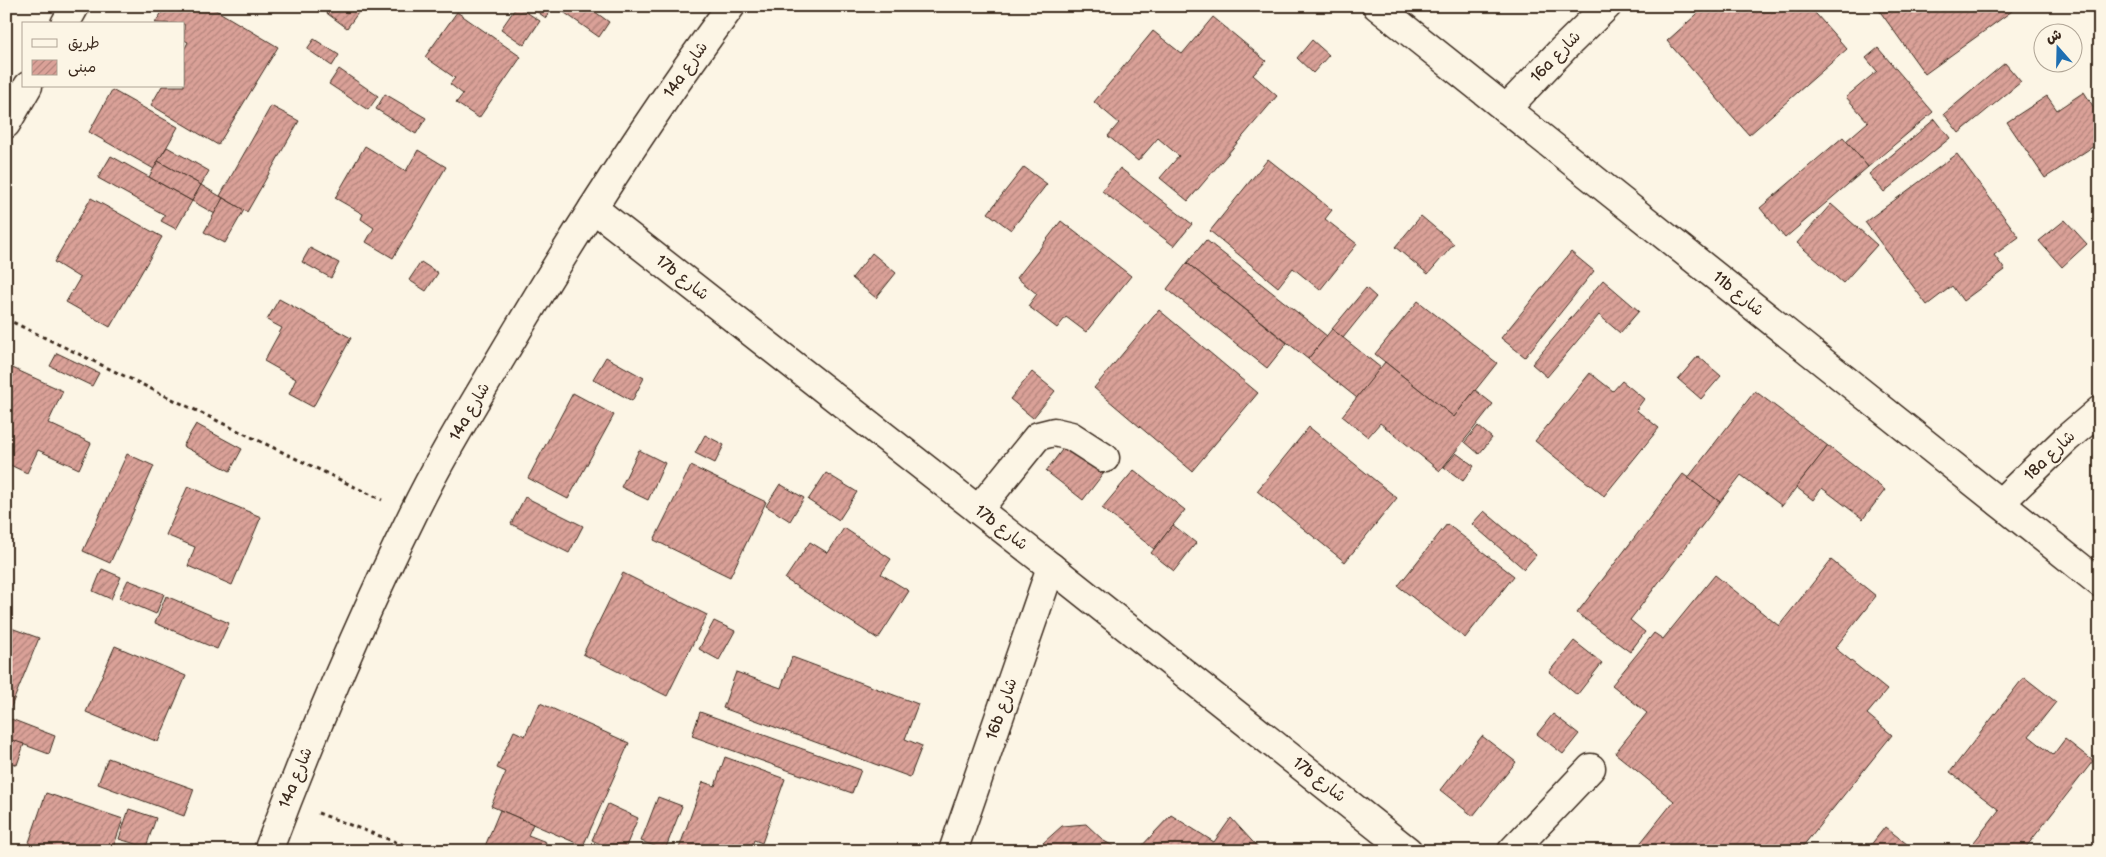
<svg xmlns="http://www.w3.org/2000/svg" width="2106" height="857" font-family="'Balsamiq Sans','Playpen Sans Arabic',sans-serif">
	<defs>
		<pattern id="building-hatch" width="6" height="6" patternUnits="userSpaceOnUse" patternTransform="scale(1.25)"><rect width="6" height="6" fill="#daa198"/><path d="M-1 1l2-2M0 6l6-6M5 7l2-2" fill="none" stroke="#b2837b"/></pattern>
	</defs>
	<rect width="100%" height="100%" fill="#fcf5e5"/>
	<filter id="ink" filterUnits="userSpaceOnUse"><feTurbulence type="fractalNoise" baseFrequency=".02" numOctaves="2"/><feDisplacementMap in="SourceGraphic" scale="10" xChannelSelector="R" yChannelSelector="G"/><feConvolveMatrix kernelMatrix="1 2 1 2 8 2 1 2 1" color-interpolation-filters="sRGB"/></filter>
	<g filter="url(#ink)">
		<g fill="url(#building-hatch)" stroke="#3b2a1e">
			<polygon points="166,6 209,6 278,47 218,145 151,105 162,86 184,86 184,50 188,42 184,40 184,24 155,23"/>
			<polygon points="317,6 363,6 347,28"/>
			<polygon points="517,6 540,21 524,45 501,29"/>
			<polygon points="529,6 554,6 546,18"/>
			<polygon points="555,6 587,6 609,22 599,37"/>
			<polygon points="1706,6 1809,6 1847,49 1749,135 1667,41"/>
			<polygon points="1876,6 2009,6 2012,11 1925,74"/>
			<polygon points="457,12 521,57 479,118 456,103 463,94 450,84 455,78 425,57"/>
			<polygon points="1213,17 1266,61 1253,75 1277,96 1188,201 1160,178 1179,156 1158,138 1138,161 1108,136 1119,123 1094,102 1153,31 1182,54"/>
			<polygon points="314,39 339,55 332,66 307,49"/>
			<polygon points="1312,40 1329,55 1313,73 1297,58"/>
			<polygon points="1878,48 1933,112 1868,167 1846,141 1868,122 1846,97 1877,71 1866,58"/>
			<polygon points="2005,63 2021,82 1959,133 1944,114"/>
			<polygon points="339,69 378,96 368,110 329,84"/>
			<polygon points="112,90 178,127 154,169 89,132"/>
			<polygon points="2084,92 2100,117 2100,142 2045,178 2007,122 2047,96 2057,110"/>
			<polygon points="385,94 426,118 416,134 376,109"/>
			<polygon points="271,106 299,121 247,212 220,196"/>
			<polygon points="1935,119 1950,138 1884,192 1869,174"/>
			<polygon points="1843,137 1868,167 1785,238 1760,208"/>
			<polygon points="365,146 406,171 418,150 446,167 393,258 366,242 374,228 361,219 363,214 335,198"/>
			<polygon points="167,147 209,171 201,185 158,161"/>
			<polygon points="1957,154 2019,237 1994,255 2005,270 1963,301 1952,286 1927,305 1865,222"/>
			<polygon points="111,156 192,201 176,229 161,221 165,215 98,178"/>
			<polygon points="1268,159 1332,210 1325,219 1357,244 1320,290 1293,268 1278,287 1210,231"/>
			<polygon points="158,161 201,185 192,201 149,177"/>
			<polygon points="1024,167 1047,184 1011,230 988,213"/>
			<polygon points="1120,168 1192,224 1174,246 1102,191"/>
			<polygon points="201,185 223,198 215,214 192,201"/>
			<polygon points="91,198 162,237 110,327 66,302 80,278 54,262"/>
			<polygon points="223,198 244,210 225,243 204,232"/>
			<polygon points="1831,204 1877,245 1843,283 1797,243"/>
			<polygon points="1421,216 1454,244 1428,274 1395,247"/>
			<polygon points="2065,220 2087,244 2062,267 2039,241"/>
			<polygon points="1061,221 1131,276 1086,332 1066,317 1057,328 1028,306 1037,294 1017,278"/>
			<polygon points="1206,240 1327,336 1308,359 1187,263"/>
			<polygon points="310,248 339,263 331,278 302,262"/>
			<polygon points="1571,252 1594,271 1525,357 1501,338"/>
			<polygon points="872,253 896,273 876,298 852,278"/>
			<polygon points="421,262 438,273 426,291 409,280"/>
			<polygon points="1187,263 1287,343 1267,368 1167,289"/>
			<polygon points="1603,280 1639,311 1620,333 1599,315 1547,377 1532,364"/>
			<polygon points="1366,288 1376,297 1343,338 1332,329"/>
			<polygon points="279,299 351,338 313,407 289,394 296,379 264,361 282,328 267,320"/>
			<polygon points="1418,301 1497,363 1454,417 1375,354"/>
			<polygon points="1159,310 1258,393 1192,471 1094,388"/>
			<polygon points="1332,329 1381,368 1357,398 1308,359"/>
			<polygon points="57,353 99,373 92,386 50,366"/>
			<polygon points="1698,356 1721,376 1701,399 1678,379"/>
			<polygon points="606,357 644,378 632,401 593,379"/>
			<polygon points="1385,362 1454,417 1475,390 1493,404 1440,471 1380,423 1368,437 1342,416"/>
			<polygon points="6,365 63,391 48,423 91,443 79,469 38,450 27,473 6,463"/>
			<polygon points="1032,372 1055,391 1033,418 1010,399"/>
			<polygon points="1590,373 1613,391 1622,381 1644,399 1636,410 1659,428 1604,496 1535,441"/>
			<polygon points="1755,391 1828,446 1782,506 1741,475 1720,502 1688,478"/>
			<polygon points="573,393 614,415 568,499 528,478"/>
			<polygon points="196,424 242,449 230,471 183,446"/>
			<polygon points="1478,426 1492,438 1479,454 1465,442"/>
			<polygon points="1309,427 1397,498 1345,562 1257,491"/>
			<polygon points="705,435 724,445 715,463 695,453"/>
			<polygon points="1065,446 1103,474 1083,500 1046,471"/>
			<polygon points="1828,446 1885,490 1863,519 1822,488 1813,500 1796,487"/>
			<polygon points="639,450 665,463 648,500 621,487"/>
			<polygon points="1456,453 1474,466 1463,481 1444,467"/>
			<polygon points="127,454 154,466 110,563 83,551"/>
			<polygon points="691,466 766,502 730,577 654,540"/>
			<polygon points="1134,470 1185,510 1154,549 1102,508"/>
			<polygon points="826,473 857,492 839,520 808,500"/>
			<polygon points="1683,474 1720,502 1630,620 1645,632 1630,652 1577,613"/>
			<polygon points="780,484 804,498 790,521 766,506"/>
			<polygon points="188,486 261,517 232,585 188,566 195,547 166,535"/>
			<polygon points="525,497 583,526 569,553 511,524"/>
			<polygon points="1484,511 1536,555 1524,569 1472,524"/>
			<polygon points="1447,524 1514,576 1465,638 1398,586"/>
			<polygon points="1173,525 1196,543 1174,571 1151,553"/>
			<polygon points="844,528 891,559 881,574 909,591 878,639 785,579 810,542 828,553"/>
			<polygon points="1831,560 1876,596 1835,648 1887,690 1867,714 1892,735 1799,851 1634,851 1674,801 1615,753 1647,713 1612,685 1654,633 1663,639 1715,575 1779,626"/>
			<polygon points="102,569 121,577 111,599 93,591"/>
			<polygon points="623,573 707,615 667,696 583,654"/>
			<polygon points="128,580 164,594 156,614 119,598"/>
			<polygon points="166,596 229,623 217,649 155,623"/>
			<polygon points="714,621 735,631 719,660 699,649"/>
			<polygon points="11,628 39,638 8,714 6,713 6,641"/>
			<polygon points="1574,641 1602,663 1577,695 1549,672"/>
			<polygon points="115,646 186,676 158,742 86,712"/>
			<polygon points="792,657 918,704 905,739 922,746 910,777 723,708 736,672 781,688"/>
			<polygon points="2024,677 2056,702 2029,736 2053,755 2065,739 2093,761 2023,851 1967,851 1999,810 1950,772"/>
			<polygon points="540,703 629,743 583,846 491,806 506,772 497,768 514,731 525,736"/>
			<polygon points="700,712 861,770 852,793 692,736"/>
			<polygon points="1553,714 1579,734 1563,754 1537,734"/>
			<polygon points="11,719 55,736 49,754 6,738 6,731"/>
			<polygon points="1482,736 1516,762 1473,816 1440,790"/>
			<polygon points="6,738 24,744 17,765 6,761"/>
			<polygon points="725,757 785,779 762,843 754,840 750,851 678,851 703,782 715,786"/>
			<polygon points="108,758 194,789 184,816 98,784"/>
			<polygon points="46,793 123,819 112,851 26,851"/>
			<polygon points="658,797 682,806 665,850 641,841"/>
			<polygon points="608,804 638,818 624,851 599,851 602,845 592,840"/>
			<polygon points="129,809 156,818 146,847 119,839"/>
			<polygon points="500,810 533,824 528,835 546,842 542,851 483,851"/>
			<polygon points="1171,815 1214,842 1231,818 1261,851 1137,851"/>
			<polygon points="1086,824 1104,841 1122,851 1044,851 1043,843 1062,826"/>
			<polygon points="1885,827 1916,851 1866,851"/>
		</g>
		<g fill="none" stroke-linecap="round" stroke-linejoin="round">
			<defs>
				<g id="minor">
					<polyline points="1377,6 2100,583"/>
					<polyline points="65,24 75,6"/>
					<polyline points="1506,109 1563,49 1607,6"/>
					<polyline points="6,124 28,86"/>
					<polyline points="593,208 1051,567 1408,851"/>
					<polyline points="2000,503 2066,439 2100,410"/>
					<polyline points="978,510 1038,436 1054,432 1071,436 1105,458"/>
					<path d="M268,851C311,737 358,625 412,516C439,460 473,405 505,351C575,233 649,117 731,6"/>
					<polyline points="953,851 1051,567"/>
					<polyline points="1512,851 1591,768"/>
				</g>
			</defs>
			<use href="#minor" stroke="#3b2a1e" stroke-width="31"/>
			<g stroke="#3b2a1e" stroke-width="3" stroke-dasharray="4 4" stroke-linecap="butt">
				<polyline points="6,319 382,500"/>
				<polyline points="318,813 420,851"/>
			</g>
			<use href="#minor" stroke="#fcf5e5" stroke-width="28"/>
		</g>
	</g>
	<g text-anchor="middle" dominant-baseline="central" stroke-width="4" stroke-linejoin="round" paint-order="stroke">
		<g font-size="16" fill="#3b2a1e" stroke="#fcf5e5">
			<text transform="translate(1556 57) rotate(-46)">16a شارع</text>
			<text transform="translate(686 70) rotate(-55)">14a شارع</text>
			<text transform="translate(682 278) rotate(38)">17b شارع</text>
			<text transform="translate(1738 294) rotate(39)">11b شارع</text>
			<text transform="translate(470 412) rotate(-60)">14a شارع</text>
			<text transform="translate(2050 456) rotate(-44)">18a شارع</text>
			<text transform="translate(1001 528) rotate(38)">17b شارع</text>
			<text transform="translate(1002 709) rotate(-71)">16b شارع</text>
			<text transform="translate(296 778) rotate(-68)">14a شارع</text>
			<text transform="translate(1319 780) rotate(38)">17b شارع</text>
		</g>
	</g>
	<rect width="2106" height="857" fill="none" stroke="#fcf5e5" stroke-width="25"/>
	<rect x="12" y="12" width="2081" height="832" fill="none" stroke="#3b2a1e" stroke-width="2" filter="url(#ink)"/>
	<rect x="22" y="22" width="162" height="65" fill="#fcf5e5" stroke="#afa495"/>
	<rect x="32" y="39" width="25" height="8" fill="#fcf5e5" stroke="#afa495"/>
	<text x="68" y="48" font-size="15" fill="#3b2a1e">طريق</text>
	<rect x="32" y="60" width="25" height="15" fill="url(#building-hatch)" stroke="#afa495"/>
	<text x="68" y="72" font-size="15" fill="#3b2a1e">مبنى</text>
	<g transform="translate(2058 48) rotate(340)"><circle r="24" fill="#fcf5e5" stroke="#afa495"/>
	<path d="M0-4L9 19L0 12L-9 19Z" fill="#1f6fb2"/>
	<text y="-8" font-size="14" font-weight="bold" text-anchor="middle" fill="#3b2a1e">ش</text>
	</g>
</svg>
